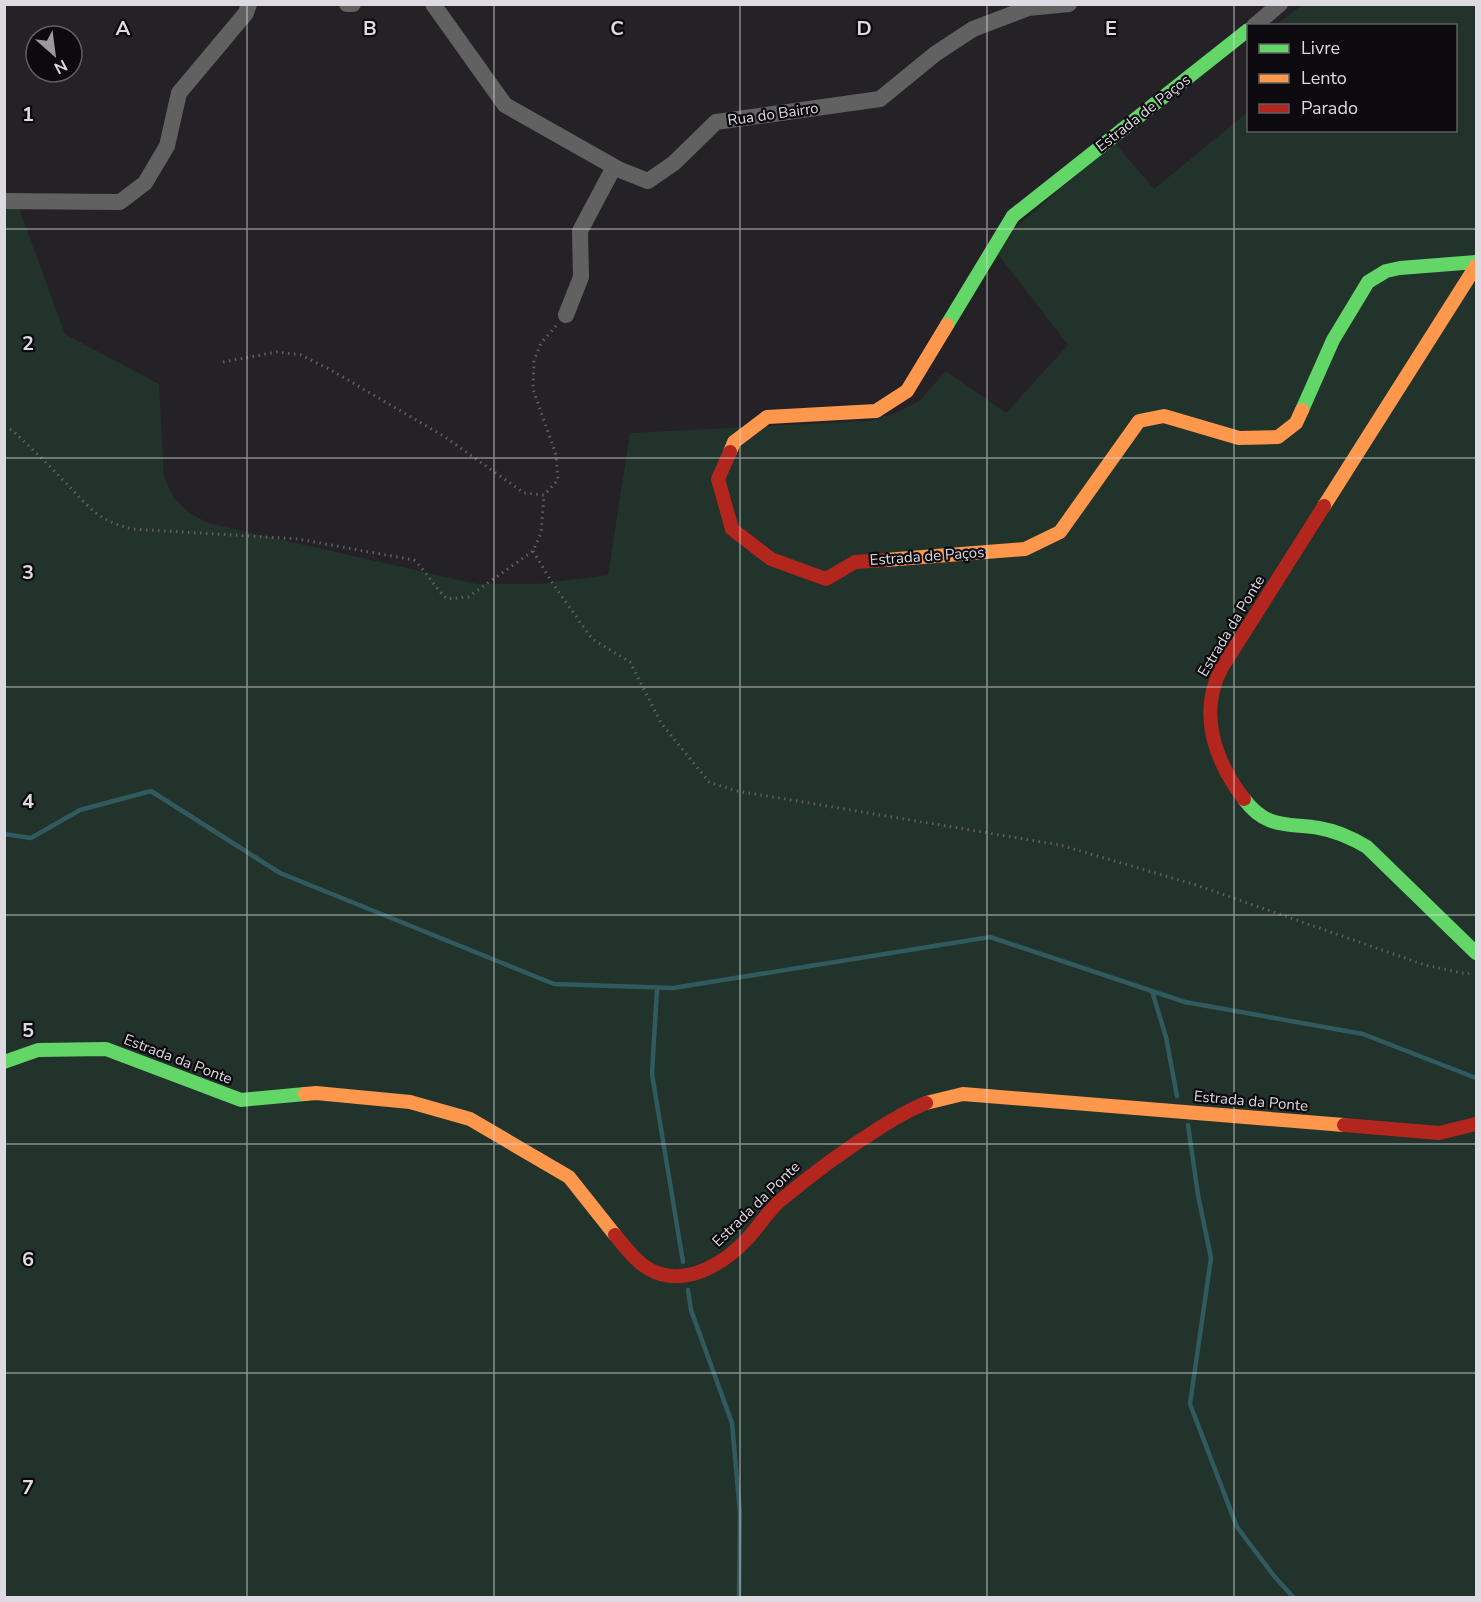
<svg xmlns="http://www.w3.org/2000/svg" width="1481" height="1602" font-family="'Nunito Sans',sans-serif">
	<rect width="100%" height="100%" fill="#242226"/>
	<polygon fill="#21332a" points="1302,5 1476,5 1476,1597 5,1597 4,208 19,208 65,334 159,384 164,478 175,499 188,512 208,523 477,584 538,584 608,575 630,433 869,421 896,413 919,401 946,371 1006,413 1068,345 997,253 1013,229 1115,143 1154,189 1248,112 1248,130 1456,130 1456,26 1276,25"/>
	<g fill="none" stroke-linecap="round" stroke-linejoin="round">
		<g stroke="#315a5f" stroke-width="4.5">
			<polyline points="4,834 31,838 80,810 151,791 280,873 554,984 673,988 990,937 1185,1002 1363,1034 1476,1078"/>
			<polyline points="657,988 652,1074 683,1262"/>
			<polyline points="1152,991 1166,1037 1177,1096"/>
			<polyline points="1188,1125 1198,1195 1211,1258 1190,1404 1237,1527 1274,1576 1294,1598"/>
			<polyline points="688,1290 691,1310 732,1423 740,1513 739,1598"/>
		</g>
		<g stroke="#605f61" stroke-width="3" stroke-dasharray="1.5 4.5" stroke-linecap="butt">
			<polyline points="223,362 277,352 301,355 331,370 445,437 524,493 544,495 558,480 556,455 533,389 534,361 541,343 557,325"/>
			<path d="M4,428L12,430C29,446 46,462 62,479C87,504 96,521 133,529L298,539L414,560C427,572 434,587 447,599L468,597L533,551L541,533L544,495"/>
			<polyline points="533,551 553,584 592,639 630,662 661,723 709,782 737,791 1060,845 1196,885 1425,965 1467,974 1472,972"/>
		</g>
		<g stroke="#616161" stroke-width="16">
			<polyline points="347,4 353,4"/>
			<polyline points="433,4 505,105 620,170 648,181 674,163 716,122 880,99 935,54 973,29 1028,8 1069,4"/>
			<polyline points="1254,26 1280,4"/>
			<polyline points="4,201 120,202 145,183 167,146 179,93 246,13 249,4"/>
			<polyline points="566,315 581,277 580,231 614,167"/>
		</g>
		<g stroke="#63d668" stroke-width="14">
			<polyline points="947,325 1013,216 1248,30"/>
			<polyline points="1302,410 1333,340 1368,282 1386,271 1400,268 1476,262"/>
			<path d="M1244,799C1266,829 1287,823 1319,828C1337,831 1352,838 1367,847L1476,953"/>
			<polyline points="4,1062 38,1050 106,1049 241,1100 305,1094"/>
		</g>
		<g stroke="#ff974d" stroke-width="14">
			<polyline points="730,452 734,442 767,417 876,411 907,391 947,325"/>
			<polyline points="1324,506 1476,266"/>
			<polyline points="885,560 1025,549 1060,532 1139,421 1164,416 1239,438 1278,437 1296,423 1302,410"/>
			<polyline points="305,1094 316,1093 410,1102 470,1119 569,1177 615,1235"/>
			<polyline points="926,1103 963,1094 1344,1125"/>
		</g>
		<g stroke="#b3261e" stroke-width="14">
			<polyline points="730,452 718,479 732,529 771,559 826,579 855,562 885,560"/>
			<path d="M1244,799C1215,761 1198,714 1221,669L1324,506"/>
			<polyline points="1344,1125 1439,1133 1476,1124"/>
			<path d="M615,1235C626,1248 638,1265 655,1272C689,1286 726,1262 748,1238C760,1225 768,1211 781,1200C813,1173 846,1149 881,1127C896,1118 910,1109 926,1103"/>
		</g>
	</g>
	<path fill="none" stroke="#dddbe1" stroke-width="1.5" stroke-opacity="0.55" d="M247,4V1598M494,4V1598M740,4V1598M987,4V1598M1234,4V1598M4,229H1476M4,458H1476M4,687H1476M4,915H1476M4,1144H1476M4,1373H1476"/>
	<g text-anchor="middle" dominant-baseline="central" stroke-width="4.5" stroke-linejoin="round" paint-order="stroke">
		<g font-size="15" fill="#dddbe1" stroke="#0c0a0e">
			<text transform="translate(1143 113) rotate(-38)">Estrada de Paços</text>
			<text transform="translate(773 114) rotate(-8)">Rua do Bairro</text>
			<text transform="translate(927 556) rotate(-4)">Estrada de Paços</text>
			<text transform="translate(1231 626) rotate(-59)">Estrada da Ponte</text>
			<text transform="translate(178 1059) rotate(21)">Estrada da Ponte</text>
			<text transform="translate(1251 1101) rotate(5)">Estrada da Ponte</text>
			<text transform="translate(756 1204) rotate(-44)">Estrada da Ponte</text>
		</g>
	</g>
	<g font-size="20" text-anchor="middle" font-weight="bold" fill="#dddbe1" stroke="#0c0a0e" stroke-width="4.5" stroke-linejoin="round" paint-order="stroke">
		<text x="123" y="35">A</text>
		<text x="370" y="35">B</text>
		<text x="617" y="35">C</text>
		<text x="864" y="35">D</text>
		<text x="1111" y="35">E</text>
		<text x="28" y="121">1</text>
		<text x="28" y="350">2</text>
		<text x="28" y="579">3</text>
		<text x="28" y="808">4</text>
		<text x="28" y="1037">5</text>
		<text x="28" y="1266">6</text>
		<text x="28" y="1494">7</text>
	</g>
	<rect width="1481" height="1602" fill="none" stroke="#dddbe1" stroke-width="12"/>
	<rect x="1247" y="24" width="210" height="108" fill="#0c0a0e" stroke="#605e62" stroke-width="1.5"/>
	<rect x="1259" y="44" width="30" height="9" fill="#63d668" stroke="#605e62" stroke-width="1.5"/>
	<text x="1301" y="54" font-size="18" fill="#dddbe1">Livre</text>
	<rect x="1259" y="74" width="30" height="9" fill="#ff974d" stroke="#605e62" stroke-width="1.5"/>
	<text x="1301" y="84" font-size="18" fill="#dddbe1">Lento</text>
	<rect x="1259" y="104" width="30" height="9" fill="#b3261e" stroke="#605e62" stroke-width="1.5"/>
	<text x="1301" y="114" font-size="18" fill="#dddbe1">Parado</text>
	<g transform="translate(54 54) rotate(152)"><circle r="28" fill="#0c0a0e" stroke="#605e62" stroke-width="1.5"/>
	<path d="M0-4.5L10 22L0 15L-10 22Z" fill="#9c9aa0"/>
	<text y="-9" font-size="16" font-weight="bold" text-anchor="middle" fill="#dddbe1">N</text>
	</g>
</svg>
